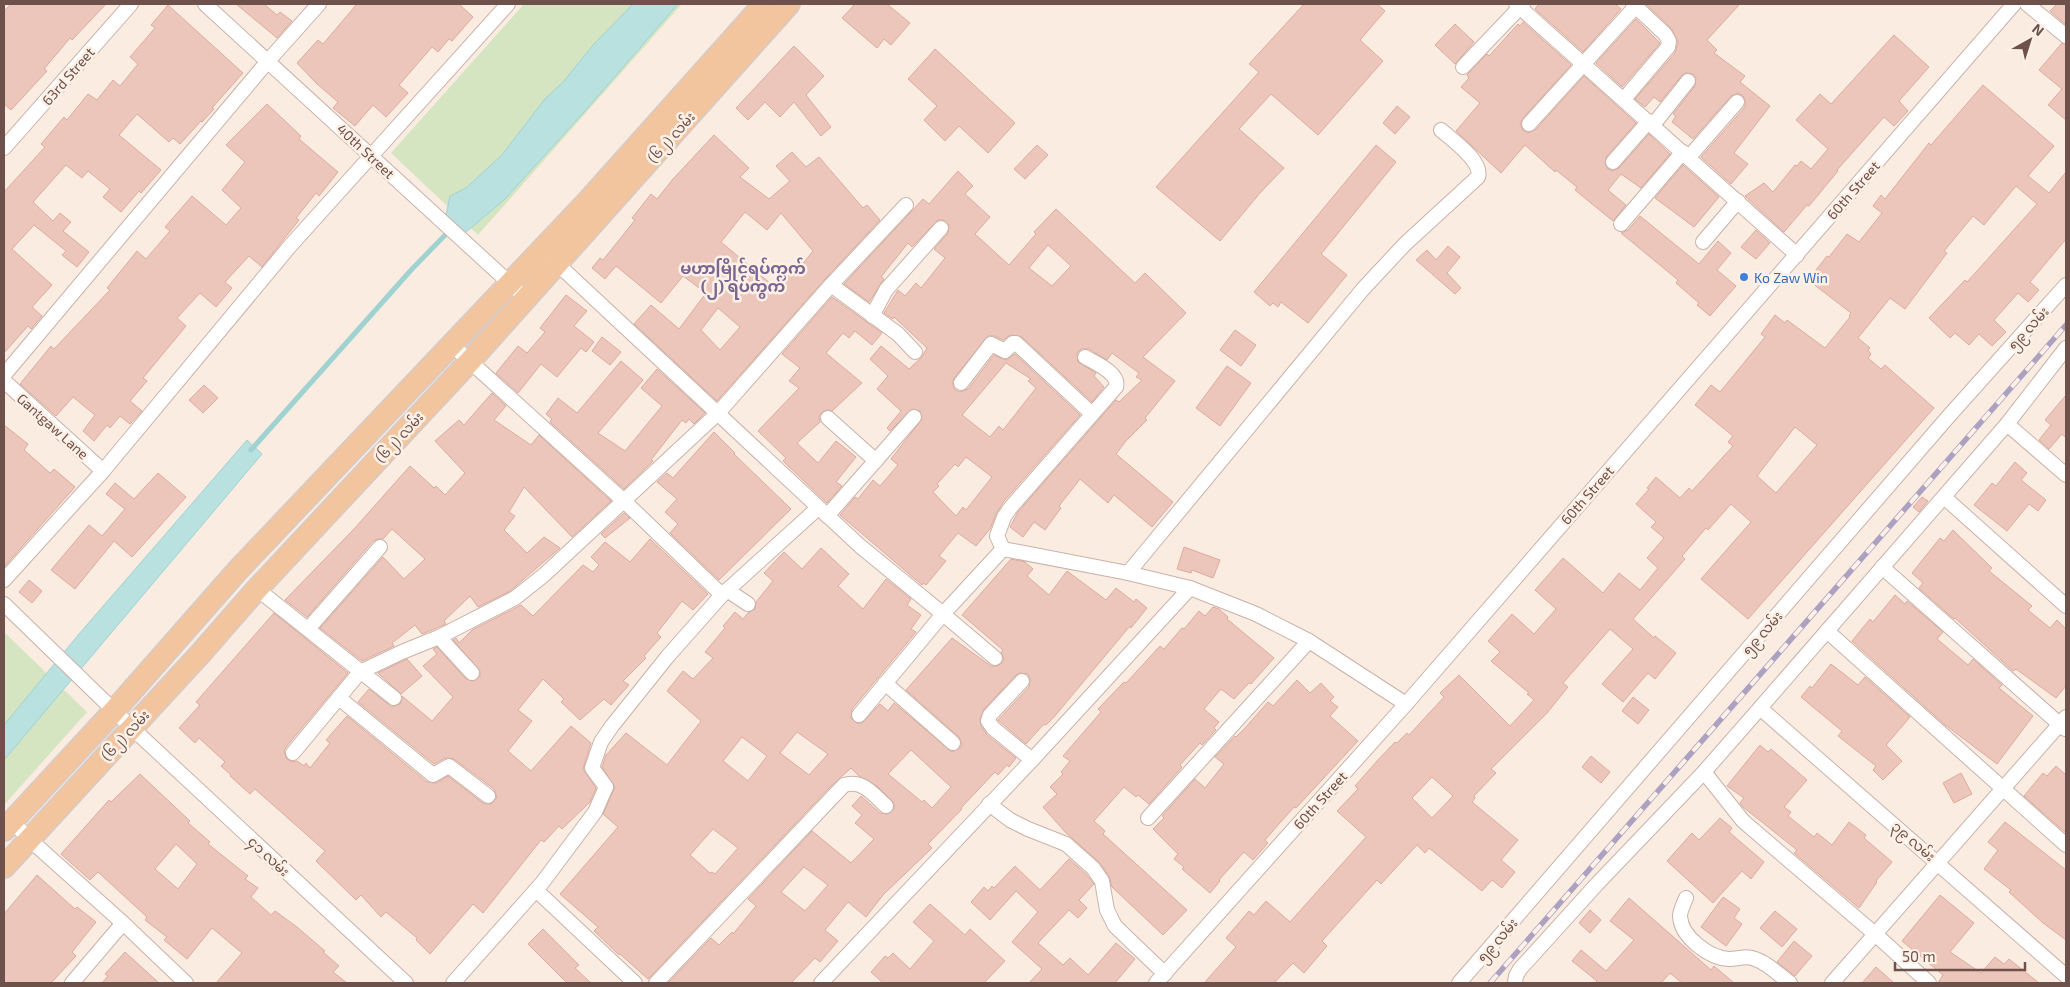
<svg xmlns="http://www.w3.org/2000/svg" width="2070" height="987" font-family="'Exo 2','Noto Sans Myanmar',sans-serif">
	<rect width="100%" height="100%" fill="#faece1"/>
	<g fill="#d6e5c1">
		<polygon points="524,4 682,4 478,235 391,153"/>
		<polygon points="4,632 87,712 4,805"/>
	</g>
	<g fill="#b8e1e0" stroke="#9fd2d1">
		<polygon points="633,4 678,4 586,110 504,200 465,233 446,215 450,196 466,188 502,155 544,100 564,81 594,44"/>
		<polygon points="247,440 262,454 4,760 4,725 79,634"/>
	</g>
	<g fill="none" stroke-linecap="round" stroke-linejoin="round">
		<polyline stroke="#9fd2d1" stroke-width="5" points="251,450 412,269 450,230"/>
	</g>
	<g fill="#ecc6bb" stroke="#deab9d" fill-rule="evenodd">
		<polygon points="11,4 106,4 72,40 70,38 44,69 47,71 11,110 4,104 4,11"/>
		<polygon points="236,4 264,4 277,15 280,12 292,21 277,38"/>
		<polygon points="357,4 459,4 473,17 452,41 449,39 438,52 432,47 399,85 408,93 386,117 373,105 355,126 333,108 338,102 316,83 297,63 318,40 323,44"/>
		<polygon points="855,4 887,4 910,23 891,45 884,39 877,48 842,18"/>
		<polygon points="1304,4 1377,4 1385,11 1360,40 1383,61 1318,135 1271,94 1239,129 1284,168 1260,193 1220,241 1156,187 1259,72 1249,64"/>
		<polygon points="1539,4 1615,4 1621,9 1583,52 1535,9"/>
		<polygon points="1646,4 1740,4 1707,40 1717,50 1714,53 1745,76 1740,82 1770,106 1734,153 1748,164 1731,184 1701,157 1744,108 1746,103 1743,96 1738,93 1731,96 1693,139 1672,122 1676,116 1673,114 1695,86 1696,78 1693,74 1685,73 1682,75 1660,102 1654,97 1645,107 1635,99 1675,53 1678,42 1671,28"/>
		<polygon points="2057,4 2066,4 2066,25 2050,11"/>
		<polygon points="168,5 243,73 212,108 214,109 202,122 201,121 180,144 173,138 169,142 137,114 119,135 161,170 141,193 139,191 121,212 103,197 110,189 88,171 82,178 66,165 33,202 53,221 60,213 71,222 63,231 89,252 77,267 62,255 66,251 34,225 12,249 52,285 32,307 42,316 31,329 28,326 4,353 4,192 45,147 41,144 64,117 67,120 88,94 97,100 113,80 120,86 138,64 130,57 155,28 151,25"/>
		<polygon points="1636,19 1660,43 1622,87 1596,63"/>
		<polygon points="1523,22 1571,65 1523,118 1520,123 1523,130 1528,133 1535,130 1584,76 1636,123 1606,157 1605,164 1607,168 1612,171 1619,168 1649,134 1670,154 1641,188 1621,174 1608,190 1626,205 1613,221 1575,190 1577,187 1556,170 1555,172 1525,145 1501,173 1456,131 1480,103 1461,87 1469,78 1467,75 1487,54 1489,56 1518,24 1520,26"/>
		<polygon points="1455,24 1474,42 1455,64 1435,45"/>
		<polygon points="1894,35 1929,67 1899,101 1908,111 1894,126 1884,117 1837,170 1838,171 1809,206 1807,205 1784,232 1745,196 1764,183 1773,192 1795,165 1797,166 1801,161 1811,169 1828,149 1796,120 1820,94 1831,104"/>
		<polygon points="2062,43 2066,45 2066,120 2048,105 2062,89 2039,70"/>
		<polygon points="794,46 824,76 806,95 831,127 821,136 794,102 780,117 765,102 748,120 736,108"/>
		<polygon points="935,49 1015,123 988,153 959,126 945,141 924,120 937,106 908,79"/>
		<path d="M1983,85L2054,146L2028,176L2049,193L2066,172V239L2030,282L2039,290L2028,302L2018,293L1994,320L2006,332L1992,346L1979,334L1969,345L1955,333L1950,338L1929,318L1965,280L1967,282L2037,204L2016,186L1984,225L1973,216L1944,251L1947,253L1905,309L1890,298L1858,338L1870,348L1868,350L1871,354L1868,358L1881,369L1885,365L1934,408L1748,619L1701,579L1751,522L1731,504L1708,530L1706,528L1682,556L1685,559L1633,619L1654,638L1655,636L1676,653L1655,679L1648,673L1623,702L1602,684L1633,649L1610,629L1563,683L1568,687L1547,713L1491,769L1496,773L1474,796L1475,798L1472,802L1518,840L1501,860L1515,872L1502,888L1492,880L1482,891L1429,848L1425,853L1417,845L1381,884L1377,880L1322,941L1327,946L1304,973L1293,963L1274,983H1204L1236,947L1226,938L1249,911L1254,915L1266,901L1290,922L1366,837L1337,811L1358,789L1355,786L1377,761L1395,742L1397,743L1407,733L1409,735L1444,697L1440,693L1459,675L1510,726L1534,700L1527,694L1529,693L1491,661L1500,652L1488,641L1512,614L1534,634L1556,609L1535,590L1563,558L1603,593L1619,573L1640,590L1658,568L1647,558L1664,538L1651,527L1656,522L1636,504L1649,489L1647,488L1656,477L1680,498L1689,488L1692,491L1733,446L1728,442L1733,436L1695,405L1711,385L1720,392L1765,337L1761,334L1775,315L1785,323L1787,320L1825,348L1850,317L1849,316L1851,313L1808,280L1827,256L1829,257L1847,234L1859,242L1882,213L1873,206L1881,195L1885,199L1929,143L1931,145ZM1795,427L1817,445L1776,493L1757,476ZM1432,777L1453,796L1432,818L1412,798Z"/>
		<polygon points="267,104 301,136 299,139 338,172 319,196 316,193 296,218 299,220 262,267 249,256 225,282 232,288 216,307 200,293 177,318 186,326 143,378 147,381 130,401 142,411 130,424 120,416 110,428 107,425 94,441 83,431 95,415 73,397 56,416 20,384 51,346 54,349 110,290 107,288 137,251 146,259 170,231 165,227 192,196 226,225 241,208 222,190 245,162 226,145"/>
		<polygon points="1397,106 1410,117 1395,134 1383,123"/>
		<path d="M714,135L749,168L740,177L769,199L790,181L776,166L792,152L806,167L819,157L863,208L867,205L880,220L825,279L717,401L634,324L651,305L679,329L706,293L683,276L661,303L616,266L605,279L592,268L600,258L603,260L635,220L632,218L651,194L657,199L673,179ZM745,212L767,230L781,213L813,251L797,271L795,268L777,289L721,242ZM718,308L740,327L720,350L701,330Z"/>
		<polygon points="1037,145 1048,155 1025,179 1014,169"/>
		<polygon points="1376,145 1396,162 1321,254 1347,275 1308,323 1281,302 1278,307 1273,303 1270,306 1254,292"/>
		<polygon points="1683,165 1719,197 1694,227 1655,198"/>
		<path d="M958,171L973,186L965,194L990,217L975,234L1009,265L1036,234L1034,232L1056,209L1135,283L1145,273L1186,313L1143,357L1175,381L1145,418L1147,420L1126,441L1116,454L1173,502L1152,527L1114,495L1108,503L1080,479L1059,506L1061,508L1045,530L1034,522L1023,537L1010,527L1018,512L1116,400L1119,402L1142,380L1136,377L1139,373L1112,353L1107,360L1089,349H1081L1077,353L1078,362L1096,373L1094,376L1104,387L1092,402L1022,337L1010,335L1003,340L995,336H988L954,378L952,382L955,390L960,392L968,389L994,355L1006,360L1015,354L1080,415L1004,501L996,514L990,529L976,546L958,533L939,556L946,561L926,585L923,583L922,585L840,515L855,497L858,499L873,480L880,486L898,465L891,459L922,419L920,411L912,409L890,431L887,428L901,411L877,389L888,376L870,359L881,346L909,369L921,358L927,348L894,317L893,319L884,313L898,290L905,296L916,283L921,288L945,258L934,249L948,233L949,225L943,220H938L912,247L908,243L881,277L884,279L869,302L844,284L923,199L929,204ZM1048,245L1071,266L1052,286L1029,268ZM1006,363L1031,379L1028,381L1036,388L1003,430L999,426L990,437L962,415ZM966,457L992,477L966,510L963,507L956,516L933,492L939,486L937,484L955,464L958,467Z"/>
		<polygon points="1640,216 1699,264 1718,241 1731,253 1717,270 1736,286 1710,316 1697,305 1699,303 1676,283 1678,280 1621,233 1628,230"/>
		<polygon points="1756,230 1770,243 1756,259 1741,247"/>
		<polygon points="1448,246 1460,257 1447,273 1461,288 1455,294 1416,260 1427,250 1436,260"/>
		<polygon points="566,295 587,311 574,326 594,342 586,352 581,348 557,377 541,364 518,393 496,373 518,346 527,353 545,332 540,328"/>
		<polygon points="832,297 882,333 872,345 855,331 849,338 843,333 826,353 862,383 832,411 826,410 822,412 819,417 820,422 797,443 818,463 836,441 856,457 836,482 842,486 827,503 783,461 786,458 758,431 799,388 789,381 800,368 782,354"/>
		<polygon points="1235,330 1256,345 1241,366 1220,350"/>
		<polygon points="602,337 621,352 610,365 592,351"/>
		<polygon points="621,361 643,380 598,433 625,451 662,406 641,388 657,369 705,413 694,424 689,419 686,423 682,420 651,460 653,461 624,489 550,422 552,419 546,414 558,398 577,413"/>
		<polygon points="1227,366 1251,383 1220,426 1196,408"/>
		<polygon points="204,385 218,398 203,413 189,400"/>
		<polygon points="492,393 506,406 494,420 531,445 539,435 611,501 572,537 524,487 509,512 515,516 504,530 527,553 544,537 560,548 510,591 478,607 470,596 444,621 446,624 422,634 415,625 392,643 394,646 362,661 320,628 383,557 404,579 425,559 392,529 383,539 378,539 373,541 307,617 285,600 354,529 410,466 434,488 436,486 445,495 465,473 435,441 459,420 464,425"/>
		<polygon points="2066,395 2066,438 2062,434 2049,449 2039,440 2051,425 2045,420"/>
		<polygon points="4,425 28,444 24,450 50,473 54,469 75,487 4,567"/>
		<polygon points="714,432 735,453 734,454 791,509 719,580 670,533 678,524 665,512 677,499 657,482 667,473 673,478"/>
		<polygon points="2015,462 2027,473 2021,480 2046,500 2038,511 2029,504 2007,531 1974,505 1992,483 1996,486"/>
		<polygon points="158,473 186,497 132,557 114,541 75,589 51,570 89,525 102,536 125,509 106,494 115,483 134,499"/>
		<polygon points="1922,497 1928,501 1919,512 1913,507"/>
		<polygon points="624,513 630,518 605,538 601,534"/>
		<polygon points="1953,530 1992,568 1989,571 2032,606 2028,610 2050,628 2057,620 2066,629 2066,686 2056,698 2016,669 2013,671 1955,618 1954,619 1919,588 1923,583 1912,573 1940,538 1944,541"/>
		<polygon points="650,539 708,594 693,610 682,601 657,633 661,637 644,656 646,658 623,681 629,685 611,705 604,699 580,720 561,702 564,699 543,679 518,710 532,721 508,751 531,771 571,726 591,743 583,769 596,788 590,802 562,829 559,826 544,842 541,840 483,913 473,904 430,954 416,940 417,938 386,912 381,917 361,895 356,900 316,861 325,851 255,789 250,794 230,776 231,775 221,766 225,762 199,738 195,743 179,728 200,705 196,702 274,613 348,673 286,747 284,752 287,759 292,762 297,761 304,766 306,763 310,768 330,743 326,740 347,716 427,782 437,783 448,776 483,803 491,804 497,798 494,789 454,759 445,758 434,764 358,702 369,689 392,707 400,704 402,696 432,721 453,697 423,666 437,654 433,649 437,647 466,679 474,681 480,676 480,671 453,640 456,638 459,643 472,630 521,605 533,616 583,565 593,572 599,565 591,557 605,542 630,562"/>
		<polygon points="1184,547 1220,560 1213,578 1192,570 1191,573 1177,569"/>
		<path d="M821,548L849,574L838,586L863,609L886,579L911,599L907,605L921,615L911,629L916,632L852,709L851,718L857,723H862L880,704L888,711L894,703L952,752L960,748L962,744L959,737L906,690L952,638L991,666H997L1002,663L1004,659L1001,652L1003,650L962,615L1011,559L1025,562L1033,569L1027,576L1049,595L1067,571L1106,600L1116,588L1134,602L1136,599L1147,608L1131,628L1130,626L1054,717L1046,725L1044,724L1026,744L998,720L1029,687L1030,679L1028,674L1020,673L1016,675L984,709L980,719L981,726L987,735L1016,758L1009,767L1007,765L998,775L995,772L961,808L962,809L928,844L932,848L883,895L866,917L848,902L825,930L838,941L820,962L815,958L791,983H668L711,938L719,945L732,932L733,934L756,906L748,899L812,831L851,863L874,839L855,823L862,815L852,806L861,796L880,813L888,814L894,809V803L877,786L859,776L851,768L828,789L648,979L620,954L619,955L594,931L598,927L560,894L618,827L603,814L615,787L602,767L606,755L626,733L667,765L701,721L667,691L683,671L693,679L713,658L705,652L725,628L723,626L735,612L743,619L748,613L755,609L756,602L773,581L764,573L784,552L802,569ZM797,732L828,754L809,775L780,753ZM742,737L767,756L748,781L723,761ZM911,750L951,787L932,808L924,800L922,802L888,774ZM713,829L738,848L715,874L712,872L710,873L690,855ZM804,867L828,885L805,911L781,892Z"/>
		<polygon points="29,580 42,591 32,603 19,592"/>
		<polygon points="1895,595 1905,604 1907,601 1943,632 1937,639 1968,665 1973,659 2002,685 1999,688 2033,716 1997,764 1944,724 1852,641 1870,619 1873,622"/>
		<polygon points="1213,607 1219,609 1228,617 1227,619 1274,658 1251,684 1249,683 1234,699 1221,689 1204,709 1219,722 1214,728 1216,730 1202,745 1200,743 1180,765 1182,767 1149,804 1138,795 1136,797 1124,787 1094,821 1105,831 1103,834 1187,910 1163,935 1112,887 1109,876 1100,863 1066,833 1043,807 1057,794 1050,787 1063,774 1061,772 1070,761 1063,756 1101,712 1098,709 1124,682 1126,683 1160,646 1164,649 1182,628 1184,629 1199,611 1205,616"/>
		<polygon points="407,659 422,676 401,694 378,673"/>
		<polygon points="1831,664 1858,685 1865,677 1910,717 1886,745 1902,761 1883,780 1873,770 1876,766 1838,736 1842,731 1801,697 1810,686 1812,688"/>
		<polygon points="1297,680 1310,693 1321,683 1334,697 1330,701 1338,707 1330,716 1358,741 1296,808 1294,807 1265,840 1268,843 1253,860 1244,852 1219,880 1220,881 1210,893 1182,869 1184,867 1174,859 1178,854 1153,829 1164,818 1162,816 1195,779 1205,788 1224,764 1215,757 1235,736 1236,737 1245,728 1268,702 1273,706"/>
		<polygon points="1633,697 1649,710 1638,724 1622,711"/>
		<polygon points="1760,745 1768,752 1771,749 1807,780 1784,807 1791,812 1788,816 1814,837 1817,833 1832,845 1849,822 1866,835 1864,838 1892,862 1876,881 1877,882 1859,908 1794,853 1797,850 1743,807 1740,803 1744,798 1727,786"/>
		<polygon points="1591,756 1610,772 1601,783 1582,767"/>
		<polygon points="2056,766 2066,775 2066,833 2024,796 2043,773 2047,776"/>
		<polygon points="1961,773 1972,794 1954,803 1943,783"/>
		<path d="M140,774L190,821L188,823L210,842L208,844L248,876L245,879L258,888L251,897L271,915L275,911L297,927L325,951L323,952L339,966L333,972L347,983H216L242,953L212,928L187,959L164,940L167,937L145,920L147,917L98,872L90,880L61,854L109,800L111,802ZM176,844L197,864L178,889L155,869Z"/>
		<polygon points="1720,818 1732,828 1729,832 1764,862 1751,879 1742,871 1713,903 1667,861 1692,833 1699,840"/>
		<polygon points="2005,822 2066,870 2066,940 2043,923 2009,892 2011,890 1984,869 1998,850 1988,842"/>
		<polygon points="1069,859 1086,874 1094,884 1079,900 1087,908 1078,918 1069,910 1038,943 1063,965 1070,958 1088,975 1116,943 1135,959 1115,983 1029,983 1042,969 1012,942 1038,912 1016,891 990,920 971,902 984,887 988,891 992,886 994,888 1015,866 1040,890"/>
		<polygon points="37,875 75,909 77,907 96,922 72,952 76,956 51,983 4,983 4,914"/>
		<polygon points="1940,895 1974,923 1950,952 1981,973 1995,957 2004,964 2009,959 2039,983 1938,983 1943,975 1902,941"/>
		<polygon points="1723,897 1740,909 1734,918 1742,924 1726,946 1701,927"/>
		<polygon points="1629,898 1711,970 1714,966 1734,983 1682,983 1670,973 1661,983 1595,983 1597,981 1572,961 1581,950 1606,971 1634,940 1610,921"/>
		<polygon points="930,904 965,935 970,929 1005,961 984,983 883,983 871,972 885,956 888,958 893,953 910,969 934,941 913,922"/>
		<polygon points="1590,910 1601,920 1590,933 1579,923"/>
		<polygon points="1775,911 1797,929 1782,947 1760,928"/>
		<polygon points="543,929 579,965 575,968 591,983 567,983 528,944"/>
		<polygon points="1794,941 1812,956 1795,976 1777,962"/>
		<polygon points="125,952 159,983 102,983 108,976 105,974"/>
		<polygon points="1876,967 1894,983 1862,983"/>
	</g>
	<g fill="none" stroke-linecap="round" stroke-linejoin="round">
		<defs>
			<g id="street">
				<polyline points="205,4 516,289"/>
				<polyline points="1516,4 1797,255"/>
				<polyline points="2027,4 2066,36"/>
				<polyline points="1463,67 1523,4"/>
				<polyline points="1624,99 1668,47 1669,41 1665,34 1633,4"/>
				<polyline points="1529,124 1636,6"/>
				<polyline points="1653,125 1688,81"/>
				<polyline points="4,148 131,4"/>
				<polyline points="1689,157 1737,102"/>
				<polyline points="1613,162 1649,121"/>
				<polyline points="1621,224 1683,152"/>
				<polyline points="1703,242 1738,201"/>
				<path d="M552,259L860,546L943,614L1003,549L1128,573L1363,289L1405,244L1478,177C1483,161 1452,140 1441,130"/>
				<polyline points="831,285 898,334 915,352"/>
				<polyline points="872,316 886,290 941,228"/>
				<polyline points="452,345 624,501 722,595"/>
				<polyline points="4,375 268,61 319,4"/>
				<polyline points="4,381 103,471"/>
				<polyline points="961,383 991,344 1005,351 1013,343 1016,343 1092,414"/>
				<polyline points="828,418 876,461"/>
				<polyline points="2007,424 2066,475"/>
				<polyline points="1944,497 2066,606"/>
				<polyline points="827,516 914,417"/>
				<path d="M1003,549L997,536L1004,517L1011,507L1116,387C1120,373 1095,363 1085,357"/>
				<polyline points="1882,567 2065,729"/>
				<polyline points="1128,573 1190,588"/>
				<polyline points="4,580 103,471 290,246 508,4"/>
				<polyline points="257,589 394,698"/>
				<polyline points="727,590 748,604"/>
				<polyline points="4,604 132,728 406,983"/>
				<polyline points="308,629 380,547"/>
				<polyline points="1827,631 2066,845"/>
				<polyline points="439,637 472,673"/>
				<polyline points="1022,681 990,715 988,721 993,728 1032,760"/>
				<polyline points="885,683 953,743"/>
				<polyline points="339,698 433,775 449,766 488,796"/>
				<polyline points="1760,708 2066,976"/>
				<polyline points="859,715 943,614 995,658"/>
				<polyline points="293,753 360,672 402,652 439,637 515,598 544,575 718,413 831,285 906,205"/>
				<polyline points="1704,772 1743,821 1875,934 1929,983"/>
				<polyline points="989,804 1010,820 1028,829 1066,844 1093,868 1102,881 1107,910 1115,926 1165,974"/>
				<polyline points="1148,818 1309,641"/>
				<polyline points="12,821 29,839 123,923 186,983"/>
				<polyline points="536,890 635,983"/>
				<path d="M1686,898C1684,903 1680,911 1680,916C1681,937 1709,958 1729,959C1738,959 1747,955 1755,959C1768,963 1779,975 1790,983"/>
				<polyline points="72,983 123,923"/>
				<polyline points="453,983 542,883 595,812 606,787 592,768 601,742 612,726 668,656 722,595 818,508"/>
				<path d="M656,983L844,785C862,779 873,794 886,806"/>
				<polyline points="821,983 1032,760 1190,588 1256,614 1309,641 1406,704"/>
				<polyline points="1156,983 1406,704 2014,4"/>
				<polyline points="1459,983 1948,417 2066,285"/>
				<polyline points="1515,983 1516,976 1520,969 1597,884 1704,772 1760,708 2007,424 2066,348"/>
				<polyline points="1832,983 2066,717"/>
			</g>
			<g id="primary">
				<polyline points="4,830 114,711 238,570 587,202 764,4"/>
				<polyline points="4,867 201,653 257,589 470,361 789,4"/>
			</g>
		</defs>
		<use href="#street" stroke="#c9b2a9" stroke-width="16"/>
		<use href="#primary" stroke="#d4cbc9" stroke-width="24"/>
		<use href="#street" stroke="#fff" stroke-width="14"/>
		<use href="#primary" stroke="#f3c59e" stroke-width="21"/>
		<defs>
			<polyline id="rail" points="1490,983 2066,325"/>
		</defs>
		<use href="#rail" stroke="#ada1c1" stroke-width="5.5"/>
		<use href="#rail" stroke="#fdf0e6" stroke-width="4" stroke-dasharray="11" stroke-linecap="butt"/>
	</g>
	<circle fill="#3f7fe0" stroke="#fdf0e6" stroke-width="2" cx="1744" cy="277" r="5"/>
	<g text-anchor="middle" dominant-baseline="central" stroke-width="5" stroke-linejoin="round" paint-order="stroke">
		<g font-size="14" fill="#6e514a" stroke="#fdf0e6">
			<text transform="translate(68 76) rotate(-49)">63rd Street</text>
			<text transform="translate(671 137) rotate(-48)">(၆၂) လမ်း</text>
			<text transform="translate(366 151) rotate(43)">40th Street</text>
			<text transform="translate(1853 190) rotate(-49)">60th Street</text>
			<text transform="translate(2028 328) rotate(-48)">၅၉ လမ်း</text>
			<text transform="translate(53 426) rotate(42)">Gantgaw Lane</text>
			<text transform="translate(399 437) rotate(-47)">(၆၂) လမ်း</text>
			<text transform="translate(1587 495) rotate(-49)">60th Street</text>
			<text transform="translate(1762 633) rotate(-49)">၅၉ လမ်း</text>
			<text transform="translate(125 735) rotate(-47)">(၆၂) လမ်း</text>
			<text transform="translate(1320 800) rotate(-48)">60th Street</text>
			<text transform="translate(1914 841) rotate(41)">၃၉ လမ်း</text>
			<text transform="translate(269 856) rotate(43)">၄၁ လမ်း</text>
			<text transform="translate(1497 940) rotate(-49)">၅၉ လမ်း</text>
		</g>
		<g font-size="14" fill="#366cbe" stroke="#fdf0e6" text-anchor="start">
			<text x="1754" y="277">Ko Zaw Win</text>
		</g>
		<g font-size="16" font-weight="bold" fill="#7b6691" stroke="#fdf0e6">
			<text x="743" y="267">မဟာမြိုင်ရပ်ကွက်<tspan x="743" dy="18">(၂) ရပ်ကွက်</tspan></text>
		</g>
	</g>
	<rect width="2070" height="987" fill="none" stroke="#6e514a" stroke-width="10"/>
	<g transform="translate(2030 40) rotate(39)" stroke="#fdf0e6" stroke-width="4" paint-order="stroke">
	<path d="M0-4L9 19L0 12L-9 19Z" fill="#6e514a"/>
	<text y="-8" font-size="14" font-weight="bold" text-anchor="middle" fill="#6e514a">N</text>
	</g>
	<path d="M1895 962v8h130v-8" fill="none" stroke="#6e514a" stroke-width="2.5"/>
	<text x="1902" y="962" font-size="15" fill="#6e514a" stroke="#fdf0e6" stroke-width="4" paint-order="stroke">50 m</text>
</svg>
